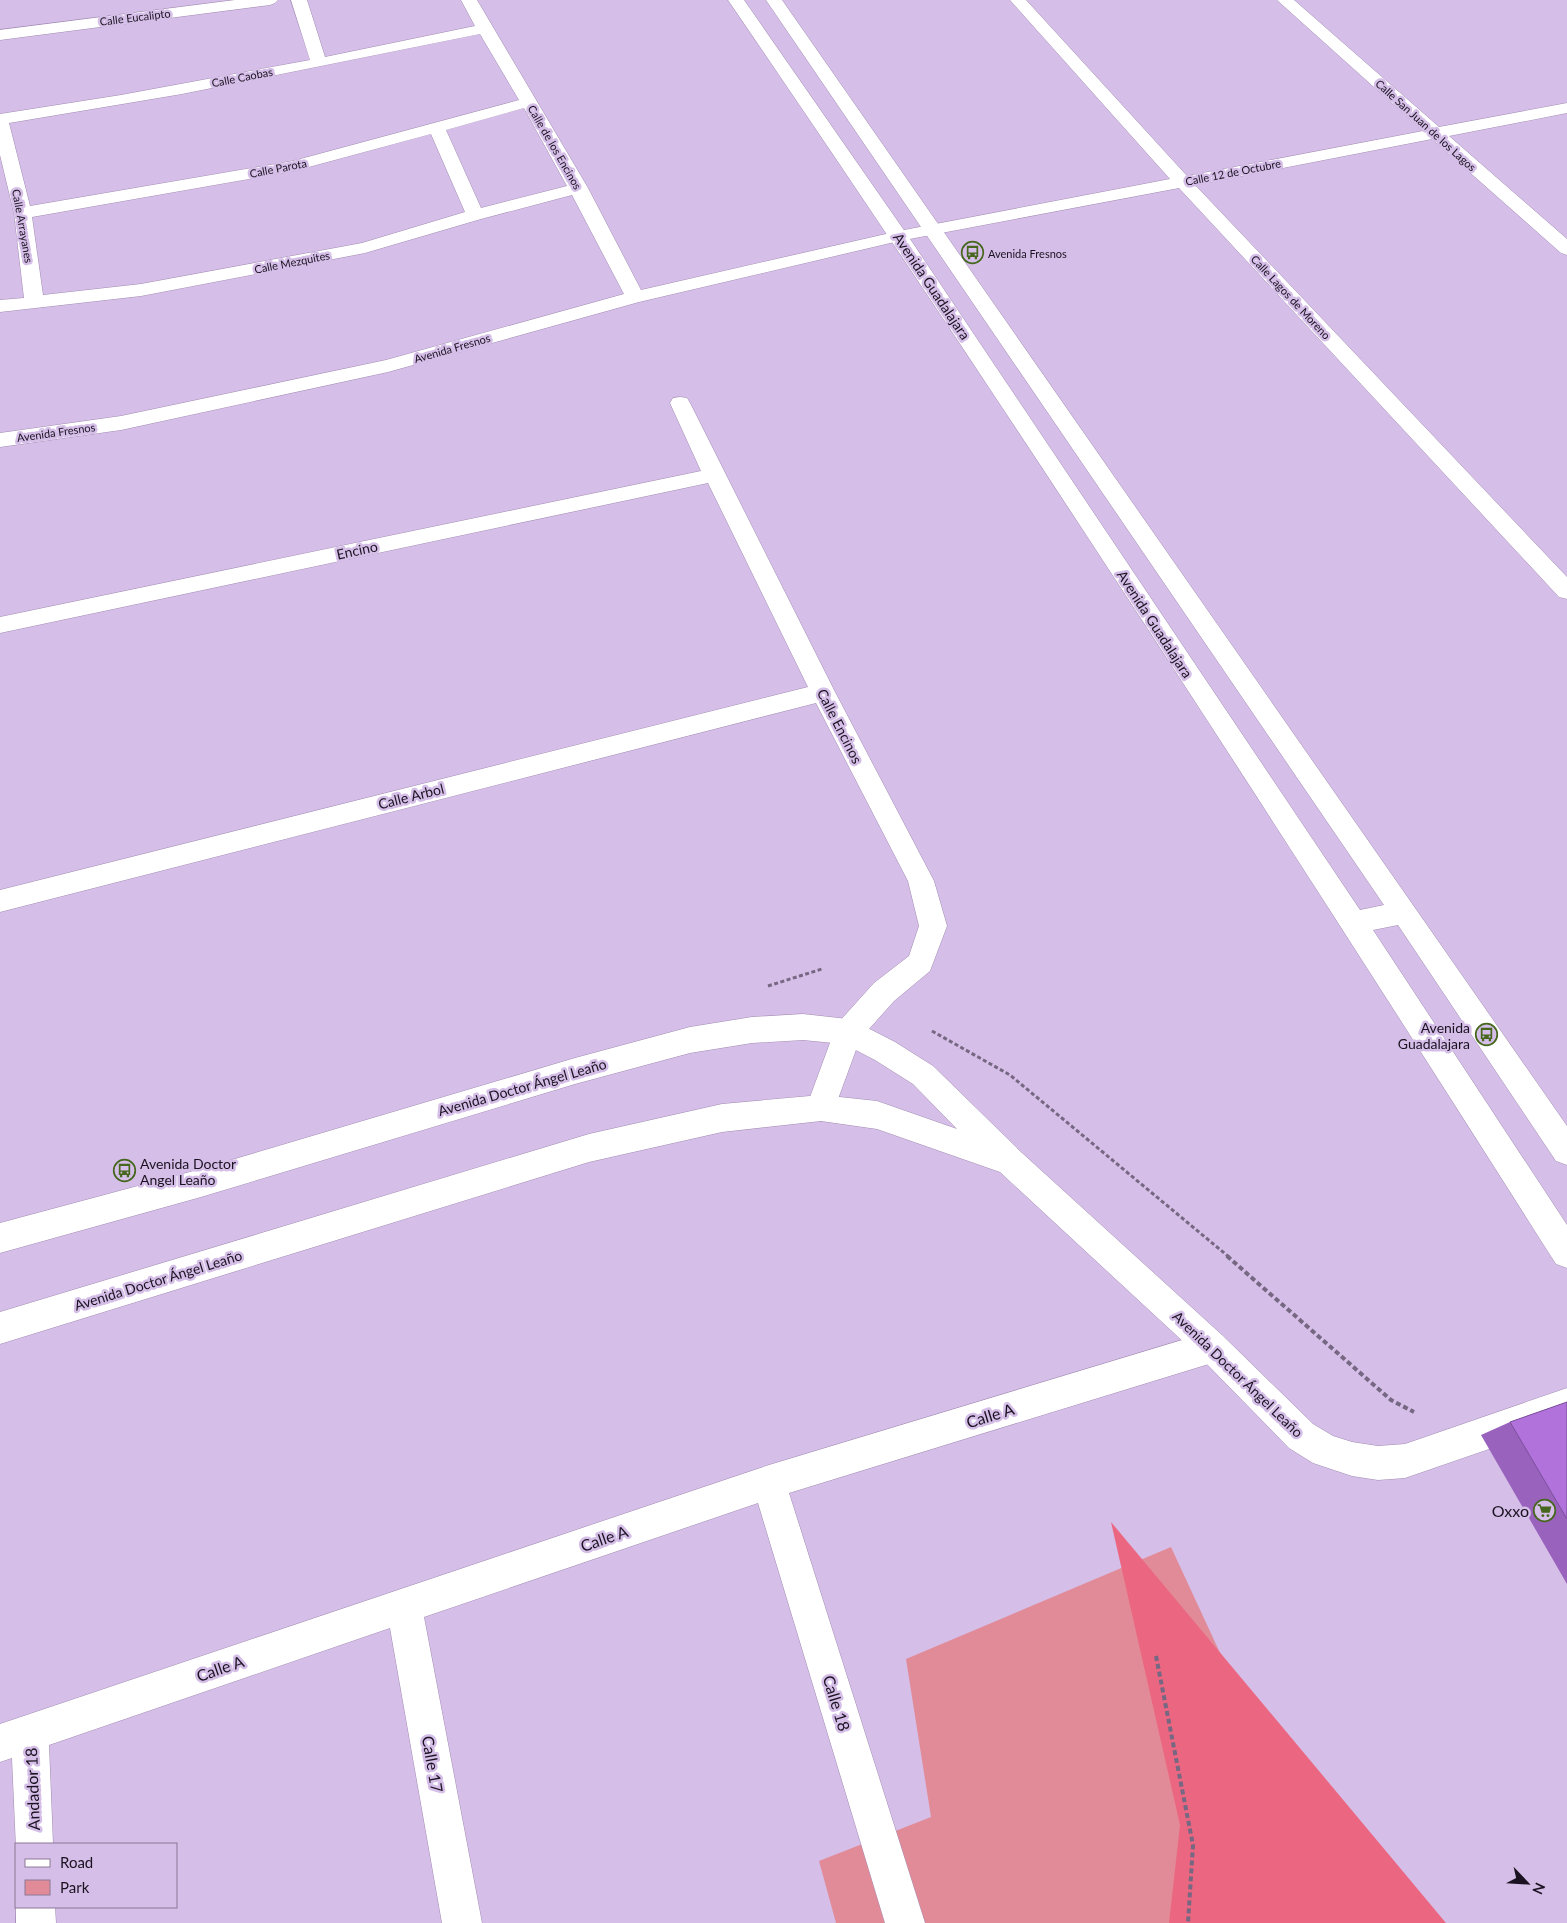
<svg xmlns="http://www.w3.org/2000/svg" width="1567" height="1923" font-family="Lato,sans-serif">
	<rect width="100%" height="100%" fill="#d5bee7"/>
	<polygon fill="#e28b98" points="1171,1547 1345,1923 836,1923 819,1861 931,1817 906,1659"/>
	<polygon fill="#eb6781" points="1111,1522 1446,1923 1169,1923 1180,1825"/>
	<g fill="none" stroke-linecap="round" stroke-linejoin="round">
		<defs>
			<g id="minor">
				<polygon points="235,0 278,0 275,3 270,5 0,40 0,30"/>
				<path d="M291,0H307L325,57L475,26L461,0H477L588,188L641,290L899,231L1170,179L1010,0H1026L1187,176L1423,131L1277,0H1294L1439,127L1567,103V113L1449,136L1567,239V255L1561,253L1432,139L1195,185L1567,577V599L1559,597L1179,188L899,241L639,302L388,372L121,430L0,447V433L121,416L386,360L624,294L572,195L481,219L365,253L141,296L0,312V300L24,298L14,213L0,155V114L121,95L310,60ZM480,34L519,100L293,161L30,206L9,123L182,94ZM524,108L567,186L481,208L446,130ZM431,134L465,212L362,243L141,284L43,295L32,217L294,171Z"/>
				<polygon points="680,397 687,398 690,403 835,692 934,881 947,926 930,971 894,1001 860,1039 831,1118 821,1121 811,1118 806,1108 834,1032 838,1023 874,983 909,956 919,926 908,881 816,703 0,912 0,890 808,687 708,483 0,633 0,617 701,471 670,403 673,398"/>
				<polygon points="1212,1331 1223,1336 1228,1347 1223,1358 1212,1363 789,1493 925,1923 885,1923 758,1503 424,1617 482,1923 442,1923 390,1628 49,1745 53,1844 16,1844 16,1848 12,1758 0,1762 0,1724 769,1465"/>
				<polygon points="16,1904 16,1907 55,1907 56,1923 16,1923"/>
			</g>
			<g id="tertiary">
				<path d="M728,0H744L908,236L1360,910L1384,905L766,0H782L1567,1126V1165L1556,1161L1398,925L1373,930L1567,1225V1268L1556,1264C1286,839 1013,416 728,0Z"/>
				<polygon points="803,1014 848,1019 858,1023 895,1042 933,1066 1022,1153 1223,1336 1313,1424 1333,1436 1352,1442 1378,1446 1405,1444 1567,1388 1567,1422 1405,1478 1378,1480 1352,1476 1313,1463 1289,1448 1201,1358 1000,1172 877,1129 821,1121 722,1132 589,1162 0,1344 0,1312 589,1134 722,1104 821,1095 877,1101 957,1129 913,1084 875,1060 844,1044 803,1040 752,1043 690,1053 575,1084 201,1197 0,1253 0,1223 201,1169 575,1058 690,1027 752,1017"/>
			</g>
		</defs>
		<use href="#minor" stroke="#a28db3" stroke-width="1"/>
		<use href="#tertiary" stroke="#a28db3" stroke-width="1"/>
		<g stroke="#766782" stroke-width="3" stroke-dasharray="4 2.5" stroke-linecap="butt">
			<polyline points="768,986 822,969"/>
			<polyline points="932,1031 1010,1075 1229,1257"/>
		</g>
		<g stroke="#766782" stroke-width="4" stroke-dasharray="5 3" stroke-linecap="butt">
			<polyline points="1227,1256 1391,1400 1414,1412"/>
			<polyline points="1156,1656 1193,1845 1188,1923"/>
		</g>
		<use href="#minor" fill="#fff" fill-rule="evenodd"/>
		<use href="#tertiary" fill="#fff" fill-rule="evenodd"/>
	</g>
	<polygon fill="#9862bd" points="1567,1402 1567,1584 1481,1435 1510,1422"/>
	<polygon fill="#b172dc" stroke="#7c509a" points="1567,1402 1567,1519 1510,1422"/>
	<defs>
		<symbol id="bus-ring" viewBox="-11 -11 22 22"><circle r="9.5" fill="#d5bee7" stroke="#46671d" stroke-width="1.5"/><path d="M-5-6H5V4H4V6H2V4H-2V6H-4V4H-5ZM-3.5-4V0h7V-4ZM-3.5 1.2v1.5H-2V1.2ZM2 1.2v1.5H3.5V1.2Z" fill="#46671d"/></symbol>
		<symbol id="supermarket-ring" viewBox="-11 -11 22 22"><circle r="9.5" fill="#d5bee7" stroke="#46671d" stroke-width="1.5"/><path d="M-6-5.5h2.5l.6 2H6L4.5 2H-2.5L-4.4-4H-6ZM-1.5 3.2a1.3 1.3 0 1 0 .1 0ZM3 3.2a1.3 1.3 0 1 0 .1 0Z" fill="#46671d"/></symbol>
	</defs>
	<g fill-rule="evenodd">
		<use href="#bus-ring" x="960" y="240" width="25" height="25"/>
		<use href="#bus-ring" x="1474" y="1022" width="25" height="25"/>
		<use href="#bus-ring" x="112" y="1158" width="25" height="25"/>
		<use href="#supermarket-ring" x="1532" y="1498" width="25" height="25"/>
	</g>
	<g text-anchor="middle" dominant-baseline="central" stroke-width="5" stroke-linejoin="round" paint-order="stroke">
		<g font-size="11" fill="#1b1221" stroke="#d5bee7">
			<text transform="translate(135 17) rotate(-7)">Calle Eucalipto</text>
			<text transform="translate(242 77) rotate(-11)">Calle Caobas</text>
			<text transform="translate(1426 125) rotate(42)">Calle San Juan de los Lagos</text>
			<text transform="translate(555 147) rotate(60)">Calle de los Encinos</text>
			<text transform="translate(278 168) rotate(-11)">Calle Parota</text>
			<text transform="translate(1233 172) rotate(-11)">Calle 12 de Octubre</text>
			<text transform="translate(23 226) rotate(80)">Calle Arrayanes</text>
			<text transform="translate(292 262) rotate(-11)">Calle Mezquites</text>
			<text transform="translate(1291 297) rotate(47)">Calle Lagos de Moreno</text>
			<text transform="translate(452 348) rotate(-16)">Avenida Fresnos</text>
			<text transform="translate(56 432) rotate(-8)">Avenida Fresnos</text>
		</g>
		<g font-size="11" fill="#1b1221" stroke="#d5bee7" text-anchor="start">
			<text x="988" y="253">Avenida Fresnos</text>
		</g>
		<g font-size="14" fill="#1b1221" stroke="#d5bee7">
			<text transform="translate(932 286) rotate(56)">Avenida Guadalajara</text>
			<text transform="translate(357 550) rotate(-12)">Encino</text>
			<text transform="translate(1155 624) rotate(57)">Avenida Guadalajara</text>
			<text transform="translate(840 726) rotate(63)">Calle Encinos</text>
			<text transform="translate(411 796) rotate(-14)">Calle Arbol</text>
			<text transform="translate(522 1087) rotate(-16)">Avenida Doctor Ángel Leaño</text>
			<text transform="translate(158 1280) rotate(-17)">Avenida Doctor Ángel Leaño</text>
			<text transform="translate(1238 1374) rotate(44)">Avenida Doctor Ángel Leaño</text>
		</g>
		<g font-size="14" fill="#1b1221" stroke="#d5bee7" text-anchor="end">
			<text x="1470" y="1027">Avenida<tspan x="1470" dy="16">Guadalajara</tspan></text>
			<text x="140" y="1163" text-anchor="start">Avenida Doctor<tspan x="140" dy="16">Angel Leaño</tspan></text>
		</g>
		<g font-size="16" fill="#1b1221" stroke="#d5bee7">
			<text transform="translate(990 1415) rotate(-17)">Calle A</text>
			<text transform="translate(604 1538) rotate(-19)">Calle A</text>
			<text transform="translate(220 1668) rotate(-19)">Calle A</text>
			<text transform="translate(837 1703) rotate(73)">Calle 18</text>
			<text transform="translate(433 1764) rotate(80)">Calle 17</text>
			<text transform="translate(32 1789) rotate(-92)">Andador 18</text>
		</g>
		<g font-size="16" fill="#1b1221" stroke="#d5bee7" text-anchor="end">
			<text x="1529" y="1510">Oxxo</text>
		</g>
	</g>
	<rect x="15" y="1843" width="162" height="65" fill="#d5bee7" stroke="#8b7998"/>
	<rect x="25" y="1859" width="25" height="8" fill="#ffffff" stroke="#8b7998"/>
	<text x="60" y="1868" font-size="15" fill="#1b1221">Road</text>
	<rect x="25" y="1880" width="25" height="15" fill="#e28b98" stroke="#8b7998"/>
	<text x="60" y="1893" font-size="15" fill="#1b1221">Park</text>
	<g transform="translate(1527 1883) rotate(115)" stroke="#d5bee7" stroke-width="4" paint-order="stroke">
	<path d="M0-4L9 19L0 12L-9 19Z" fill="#1b1221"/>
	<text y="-8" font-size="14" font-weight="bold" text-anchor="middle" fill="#1b1221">N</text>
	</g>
</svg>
